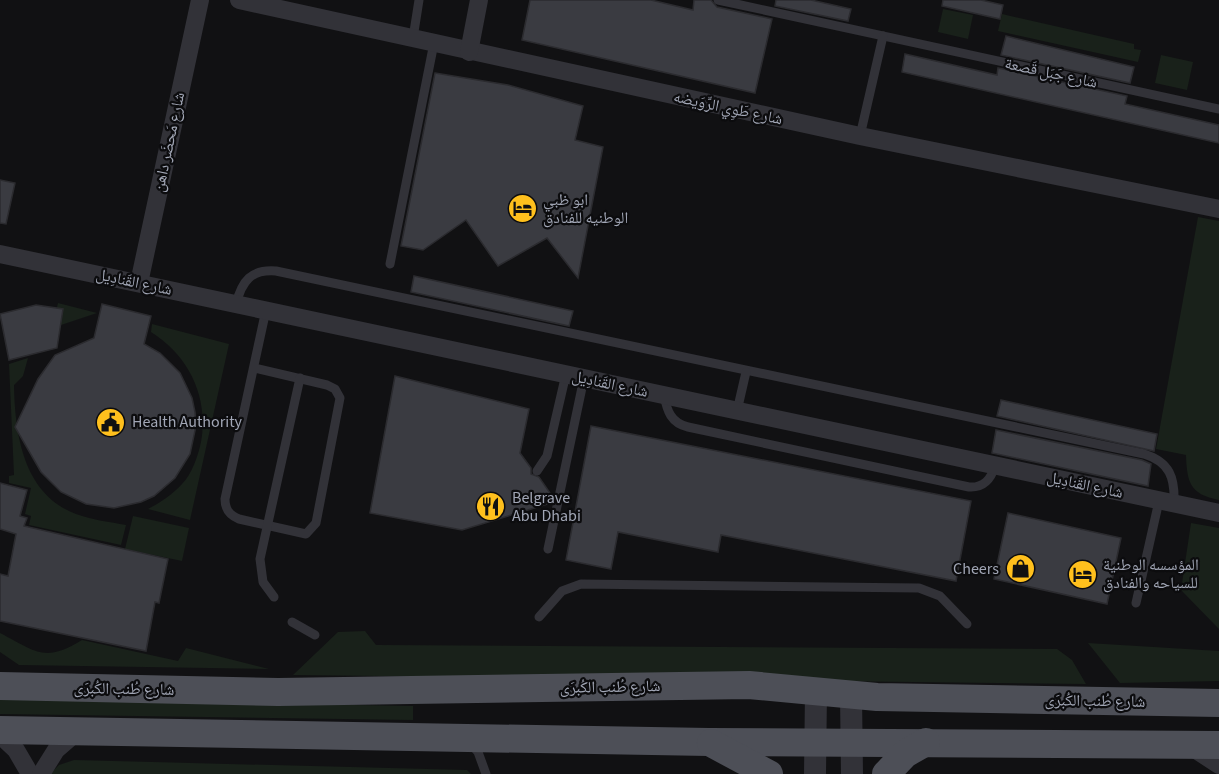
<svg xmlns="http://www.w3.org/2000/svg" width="1219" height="774" font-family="'Source Sans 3','Noto Naskh Arabic',sans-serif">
	<rect width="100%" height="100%" fill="#111113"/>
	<g fill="#19211a">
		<polygon points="943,9 973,15 968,39 938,32"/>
		<polygon points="1002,14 1134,44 1134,49 1141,50 1138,62 998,31"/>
		<polygon points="1161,55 1193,62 1187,90 1155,83"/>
		<path d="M1198,217L1219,221V500C1190,494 1187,483 1186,455L1156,449Z"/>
		<polygon points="58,303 97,313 52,328"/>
		<path d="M152,324L229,344L190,520L148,509C160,503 173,494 182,484C192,474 198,456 201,442C209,397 189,356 151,332Z"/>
		<path d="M28,358L23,376L14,385C15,434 23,494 76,514C92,520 110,522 126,525L121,545L29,525L31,516L25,514L31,488L9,483V476L14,475L9,364Z"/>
		<polygon points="133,516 189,528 182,561 125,549"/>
		<polygon points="1191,523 1219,528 1219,629 1181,590"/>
		<polygon points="365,631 376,645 1057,649 1072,660 1086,684 293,675 338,632"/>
		<path d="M0,633C37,652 44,663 82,640L178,661L186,648L269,669L19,665L0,652Z"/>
		<polygon points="1088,643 1219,651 1219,681 1120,683"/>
		<polygon points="0,699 413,706 413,720 0,714"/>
		<polygon points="74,760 467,770 471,774 50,774 59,765"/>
	</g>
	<g fill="#3a3b41" stroke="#2b2b2f" stroke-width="1.5">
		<polygon points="530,0 651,0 693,10 694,0 711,0 717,7 772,19 755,93 522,40"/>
		<polygon points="776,0 811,0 851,9 848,21 775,6"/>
		<polygon points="943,0 981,0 1003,5 1000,19 942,6"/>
		<polygon points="1006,36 1134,67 1130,83 1001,55"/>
		<polygon points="905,54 997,75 998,68 1127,96 1125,104 1219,125 1219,143 902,72"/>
		<polygon points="435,73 508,85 583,106 575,140 603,147 578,278 547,238 498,266 466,220 423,250 401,246"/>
		<polygon points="0,180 15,183 6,224 0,223"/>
		<polygon points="414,276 573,311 569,326 411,292"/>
		<polygon points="102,304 151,316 144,344 160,353 180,373 192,398 195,412 196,426 190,454 175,478 154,496 141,502 114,508 86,504 61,492 41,472 15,427 38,379 55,355 94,338"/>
		<polygon points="36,305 63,309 57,348 9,360 0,314"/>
		<polygon points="395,376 529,409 520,453 531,468 531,474 539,477 552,496 551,503 462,530 370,513"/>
		<polygon points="1001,400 1157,434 1154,451 997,416"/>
		<polygon points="591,426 971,501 956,581 721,535 718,552 618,532 611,569 566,560"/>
		<polygon points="996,430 1142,460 1151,464 1148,486 992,453"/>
		<polygon points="0,483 27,490 20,516 27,518 24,526 168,559 159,603 155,602 146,651 0,621 0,574 8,576 16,534 0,529"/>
		<polygon points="1008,513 1121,538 1107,604 994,579"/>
	</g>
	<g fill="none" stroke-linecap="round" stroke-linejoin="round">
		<g stroke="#323238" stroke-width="9">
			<polyline points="718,0 1219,109"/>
			<polyline points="413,38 419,0"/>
			<polyline points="860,136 883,36"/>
			<polyline points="390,264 434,43"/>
			<path d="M236,304C242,281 251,269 276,271L1144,454C1170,462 1175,478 1174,503"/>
			<path d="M254,368L327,385L335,389L340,398L316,523L306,534L239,519C229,515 225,509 225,499L266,310"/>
			<path d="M664,395C667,411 671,423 688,427L969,487C984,488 991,479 995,466"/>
			<polyline points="737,411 746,372"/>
			<polyline points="537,471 547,456 566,374"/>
			<polyline points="548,549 584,378"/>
			<polyline points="274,597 263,582 260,559 300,378"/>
			<polyline points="1136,603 1159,501"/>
			<polyline points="539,617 562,591 581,584 919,588 940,596 967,624"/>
			<polyline points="292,622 315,635"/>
			<polyline points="471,744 478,752 486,774"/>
		</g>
		<g stroke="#323238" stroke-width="18">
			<polyline points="239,0 860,136 1219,209"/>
			<polyline points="469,52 479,0"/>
			<polyline points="0,254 1219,513"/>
			<polyline points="139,283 200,0"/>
			<polyline points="0,735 16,750 30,774"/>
			<polyline points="1190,746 1219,765"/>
			<polyline points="41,774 56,750 78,731"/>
		</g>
		<g stroke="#323238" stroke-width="22">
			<polyline points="851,695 852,774"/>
			<polyline points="815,774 816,691"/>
		</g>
		<g stroke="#4d4f57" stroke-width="28">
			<polyline points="0,686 278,692 749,685 877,697 1219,703"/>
			<polyline points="0,730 709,742 1219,745"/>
			<polyline points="711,743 769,774"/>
			<polyline points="886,774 905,754 926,742"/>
		</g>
	</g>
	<defs>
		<symbol id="hotel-disc" viewBox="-11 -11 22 22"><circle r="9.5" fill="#ffc01d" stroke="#0c0c0e"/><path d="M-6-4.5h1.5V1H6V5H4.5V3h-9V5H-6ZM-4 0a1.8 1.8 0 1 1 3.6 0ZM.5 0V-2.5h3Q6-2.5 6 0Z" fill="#111"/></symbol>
		<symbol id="civic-disc" viewBox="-11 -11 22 22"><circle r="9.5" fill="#ffc01d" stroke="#0c0c0e"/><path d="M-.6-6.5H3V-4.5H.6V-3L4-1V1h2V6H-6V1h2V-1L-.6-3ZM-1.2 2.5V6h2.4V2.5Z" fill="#111"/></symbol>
		<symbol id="restaurant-disc" viewBox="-11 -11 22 22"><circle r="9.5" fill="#ffc01d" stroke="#0c0c0e"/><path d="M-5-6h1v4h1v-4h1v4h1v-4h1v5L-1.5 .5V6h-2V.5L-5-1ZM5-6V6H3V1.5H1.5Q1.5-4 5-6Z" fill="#111"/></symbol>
		<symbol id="shop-disc" viewBox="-11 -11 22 22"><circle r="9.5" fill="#ffc01d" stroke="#0c0c0e"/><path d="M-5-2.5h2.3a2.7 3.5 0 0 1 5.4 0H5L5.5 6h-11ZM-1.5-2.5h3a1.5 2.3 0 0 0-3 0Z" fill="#111"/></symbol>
	</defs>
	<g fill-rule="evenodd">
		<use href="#hotel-disc" x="506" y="192" width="33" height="33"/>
		<use href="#civic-disc" x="94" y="406" width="33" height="33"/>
		<use href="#restaurant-disc" x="474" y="490" width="33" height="33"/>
		<use href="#shop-disc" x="1004" y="552" width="33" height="33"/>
		<use href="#hotel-disc" x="1066" y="558" width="33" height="33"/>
	</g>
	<g text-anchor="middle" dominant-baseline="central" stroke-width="4.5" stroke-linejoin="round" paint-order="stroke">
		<g font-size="16" fill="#a1a6b5" stroke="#0c0c0e">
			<text transform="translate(1051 73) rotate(12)">شارع جَبَل قَصعة</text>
			<text transform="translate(728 108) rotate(12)">شارع طَوِي الرِّوَيضه</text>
			<text transform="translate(169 142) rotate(-78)">شارع مَحضَر داهن</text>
			<text transform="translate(134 282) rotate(12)">شارع القَنادِيل</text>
			<text transform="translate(610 384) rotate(12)">شارع القَنادِيل</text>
			<text transform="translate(1085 485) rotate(12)">شارع القَنادِيل</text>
			<text transform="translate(610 687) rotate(-1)">شارع طُنب الكُبرَى</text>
			<text transform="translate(124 689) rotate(1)">شارع طُنب الكُبرَى</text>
			<text transform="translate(1095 701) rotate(1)">شارع طُنب الكُبرَى</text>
		</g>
		<g font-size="16" fill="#a1a6b5" stroke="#0c0c0e" text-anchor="start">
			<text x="543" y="200">ابو ظبي<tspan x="543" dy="18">الوطنيه للفنادق</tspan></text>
			<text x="132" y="422">Health Authority</text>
			<text x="512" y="498">Belgrave<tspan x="512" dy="18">Abu Dhabi</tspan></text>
			<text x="1103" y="565">المؤسسه الوطنية<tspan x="1103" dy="18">للسياحه والفنادق</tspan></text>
			<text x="999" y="569" text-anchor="end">Cheers</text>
		</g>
	</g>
</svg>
